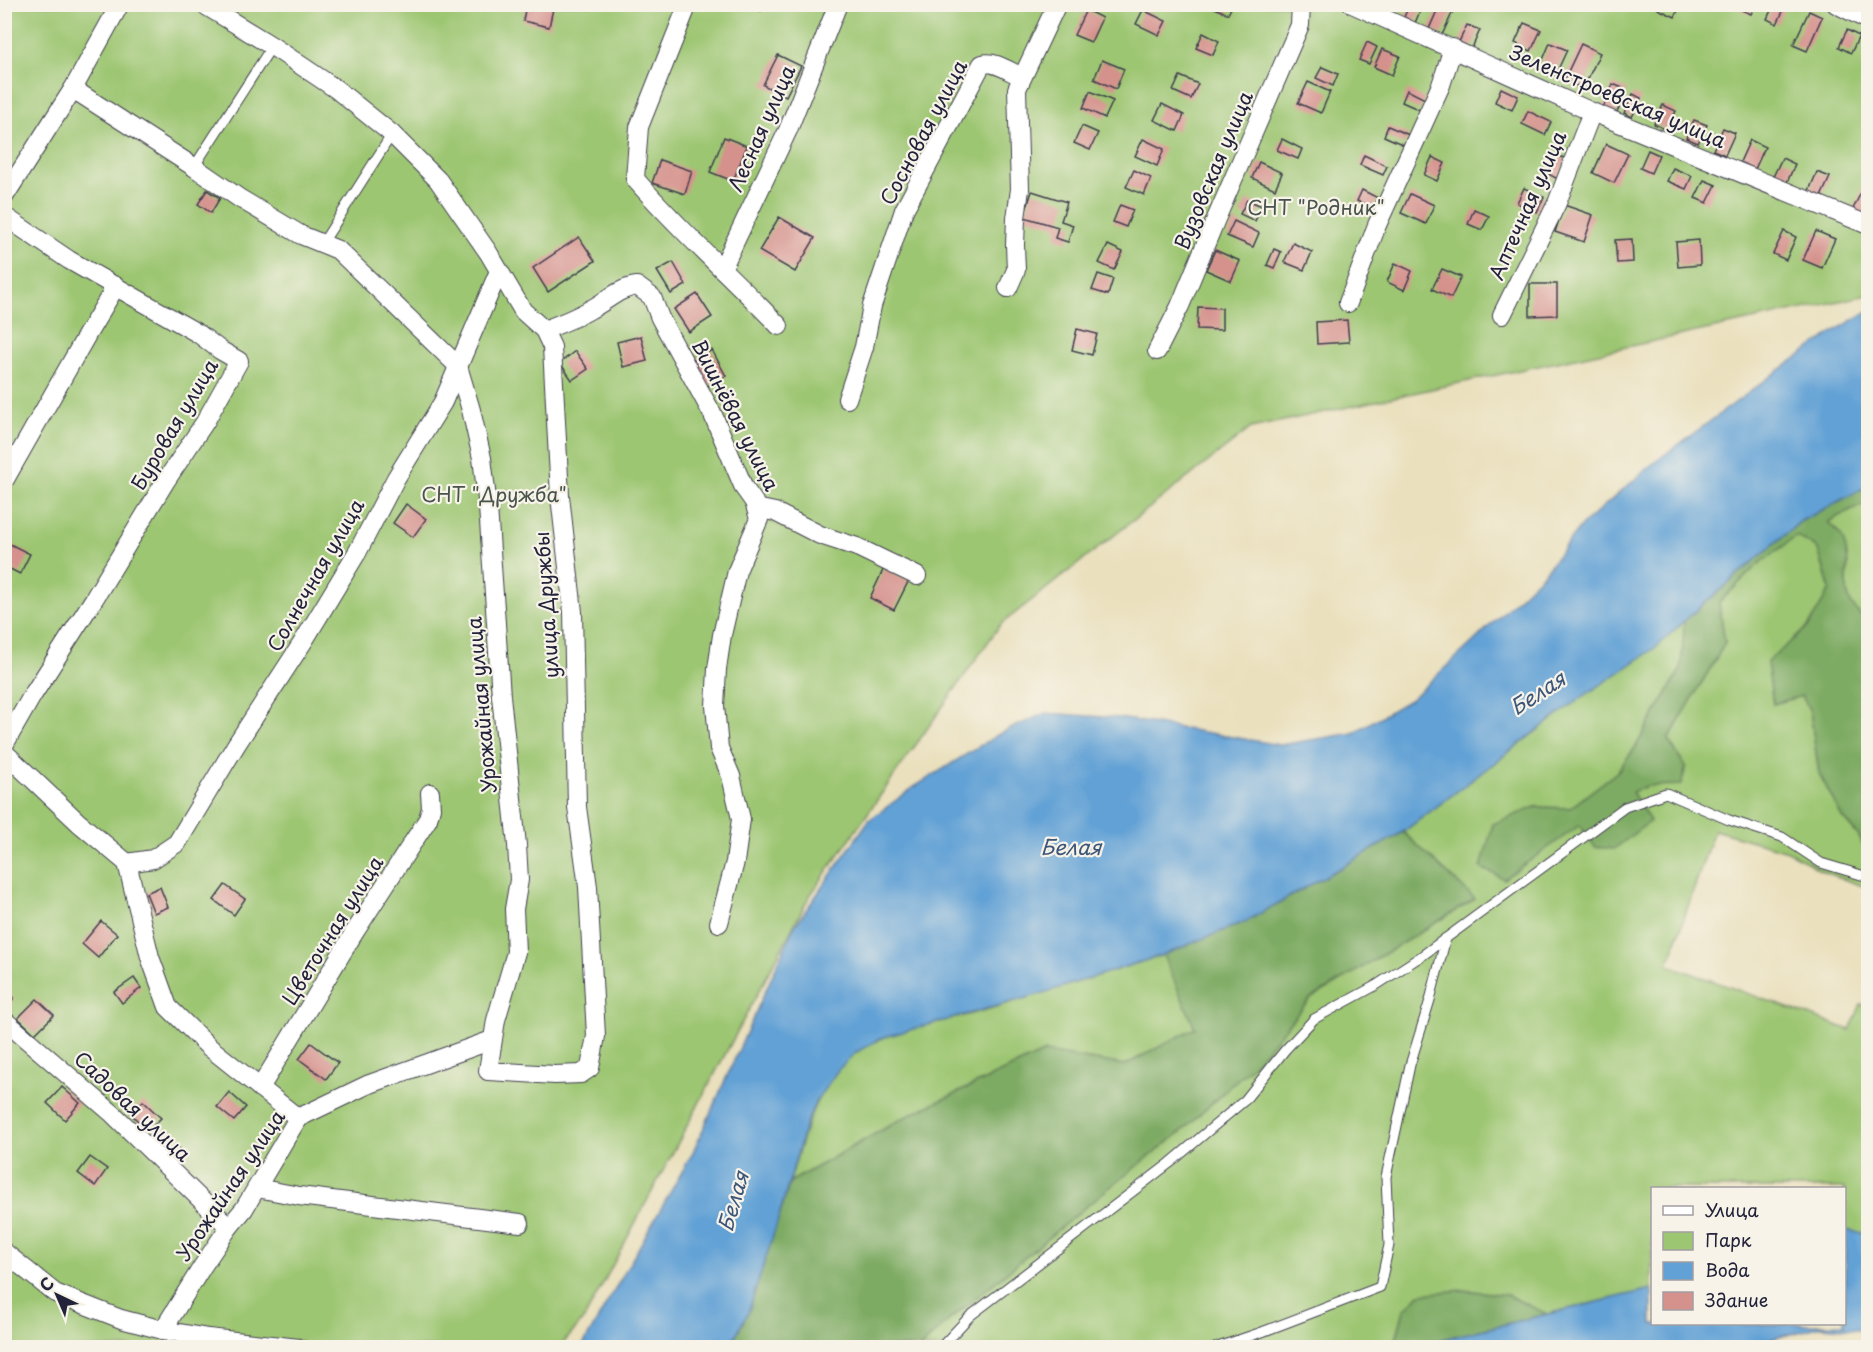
<svg xmlns="http://www.w3.org/2000/svg" width="1873" height="1352" font-family="'Playpen Sans',sans-serif">
	<rect width="100%" height="100%" fill="#f7f3e8"/>
	<filter id="ink" filterUnits="userSpaceOnUse"><feTurbulence type="fractalNoise" baseFrequency=".0167" numOctaves="2"/><feDisplacementMap in="SourceGraphic" scale="12" xChannelSelector="R" yChannelSelector="G"/><feConvolveMatrix kernelMatrix="1 2 1 2 8 2 1 2 1" color-interpolation-filters="sRGB"/></filter>
	<filter id="wash" filterUnits="userSpaceOnUse"><feTurbulence type="fractalNoise" baseFrequency=".008" numOctaves="4" result="noise"/><feDisplacementMap in="SourceGraphic" scale="24" xChannelSelector="R" yChannelSelector="G"/><feGaussianBlur stdDeviation="1.35" result="paint"/><feColorMatrix in="noise" values="0 0 0 0 0 0 0 0 0 0 0 0 0 0 0 0 0 1.4 0 .05"/><feComposite in="paint" operator="in"/></filter>
	<g filter="url(#wash)">
		<rect width="100%" height="100%" fill="#eae0bd"/>
		<g fill="#9dc672" stroke="#607456" stroke-width="1.5">
			<polygon points="5,5 1868,5 1868,295 1251,428 1000,625 809,897 584,1319 560,1347 5,1348"/>
			<polygon points="1868,504 1868,621 1857,613 1846,595 1848,564 1827,521 1852,509"/>
			<polygon points="1797,535 1818,549 1830,590 1808,627 1768,662 1773,704 1802,696 1810,711 1819,773 1842,817 1858,835 1868,855 1868,888 1824,872 1788,851 1714,830 1668,965 1850,1030 1861,1004 1868,1006 1868,1234 1845,1230 1844,1188 1652,1188 1652,1289 1547,1314 1507,1295 1463,1290 1404,1310 1394,1347 920,1348 948,1321 1101,1194 1181,1132 1257,1061 1310,999 1475,899 1403,832 1575,702 1655,648 1684,621 1684,632 1681,669 1635,748 1617,772 1570,808 1535,807 1504,878 1580,825 1650,821 1632,792 1686,767 1668,740 1725,643 1719,603 1755,567"/>
			<path d="M1163,955L1196,1028L1125,1065L1045,1052L905,1117L790,1182C803,1135 814,1086 854,1054C885,1030 937,1023 975,1013C1038,995 1100,975 1163,955Z"/>
		</g>
		<g fill="#7eab64" stroke="#506650" stroke-width="1.5">
			<path d="M1868,486V504L1852,509L1828,522C1833,527 1841,533 1843,540C1857,574 1831,594 1868,621V855L1858,835L1842,817L1819,773L1810,711L1802,696L1773,704L1767,662L1808,627L1830,590L1818,549L1797,536L1755,567L1719,603L1725,643L1668,740L1686,767L1681,785L1647,786L1632,792L1650,821L1614,849L1595,847L1580,825L1504,879L1481,868L1493,824L1535,807L1570,808L1617,772L1635,748L1681,669L1684,632V621L1801,521Z"/>
			<polygon points="1403,832 1475,899 1310,999 1257,1061 1181,1132 1101,1194 948,1321 920,1347 729,1348 748,1313 790,1182 905,1117 1045,1052 1125,1065 1195,1028 1163,955 1247,921"/>
			<polygon points="1463,1290 1507,1295 1547,1314 1410,1347 1394,1348 1404,1310 1419,1294"/>
		</g>
		<g fill="#62a1d5" stroke="#426288" stroke-width="1.5">
			<polygon points="1868,311 1868,486 1801,521 1684,621 1655,648 1575,702 1403,832 1247,921 1163,955 1037,995 881,1038 855,1053 838,1070 816,1101 806,1124 775,1230 748,1313 729,1347 582,1347 692,1154 794,927 869,820 914,787 999,734 1045,713 1120,718 1280,745 1353,733 1411,699 1473,642 1542,575 1582,525 1655,462 1771,376 1835,331"/>
			<polygon points="1845,1230 1868,1234 1868,1330 1822,1326 1736,1348 1410,1347 1652,1289 1652,1324 1844,1324"/>
		</g>
		<g id="blocks">
			<g fill="#d5918c">
				<polygon points="526,4 554,4 549,27 523,21"/>
				<polygon points="743,4 764,4 761,11"/>
				<polygon points="1206,4 1233,4 1228,14"/>
				<polygon points="1410,4 1423,4 1415,23 1404,17"/>
				<polygon points="1440,4 1454,9 1442,35 1429,29"/>
				<polygon points="1660,4 1681,4 1675,17 1658,9"/>
				<polygon points="1739,4 1756,4 1751,14 1737,8"/>
				<polygon points="1774,4 1785,7 1777,24 1767,19"/>
				<polygon points="1086,10 1102,18 1091,42 1074,35"/>
				<polygon points="1143,10 1166,21 1159,35 1136,24"/>
				<polygon points="1809,11 1822,17 1807,51 1793,45"/>
				<polygon points="1524,23 1541,30 1531,51 1515,43"/>
				<polygon points="1467,25 1480,30 1472,48 1459,42"/>
				<polygon points="1847,30 1859,36 1851,53 1839,47"/>
				<polygon points="1203,33 1219,41 1213,55 1196,48"/>
				<polygon points="1367,42 1377,47 1369,64 1359,60"/>
				<polygon points="1550,43 1567,50 1555,76 1539,69"/>
				<polygon points="1581,44 1600,53 1583,89 1564,80"/>
				<polygon points="1382,49 1400,56 1392,75 1374,67"/>
				<polygon points="778,55 801,66 786,96 763,85"/>
				<polygon points="1102,60 1124,69 1116,89 1094,79"/>
				<polygon points="1322,67 1338,74 1333,86 1316,78"/>
				<polygon points="1180,76 1198,84 1191,99 1173,91"/>
				<polygon points="1308,82 1330,92 1321,113 1298,103"/>
				<polygon points="1613,84 1627,90 1616,114 1603,108"/>
				<polygon points="1501,88 1518,96 1512,110 1495,102"/>
				<polygon points="1407,90 1425,99 1420,110 1402,102"/>
				<polygon points="1090,91 1113,101 1105,118 1083,108"/>
				<polygon points="1633,94 1641,98 1632,117 1624,113"/>
				<polygon points="1162,104 1184,115 1177,131 1154,120"/>
				<polygon points="1663,105 1676,111 1667,130 1654,124"/>
				<polygon points="1528,111 1551,122 1545,135 1522,124"/>
				<polygon points="1694,120 1707,125 1698,143 1686,138"/>
				<polygon points="1082,126 1098,133 1090,150 1074,143"/>
				<polygon points="1388,126 1409,135 1404,145 1384,136"/>
				<polygon points="1723,128 1735,133 1725,155 1713,150"/>
				<polygon points="724,137 747,146 733,181 710,172"/>
				<polygon points="1143,139 1164,149 1157,166 1135,156"/>
				<polygon points="1282,139 1302,149 1298,159 1277,150"/>
				<polygon points="1750,140 1765,147 1755,169 1740,162"/>
				<polygon points="1606,144 1628,154 1614,183 1593,173"/>
				<polygon points="1648,150 1659,155 1651,173 1640,168"/>
				<polygon points="1364,155 1387,166 1383,175 1360,165"/>
				<polygon points="1556,155 1567,159 1558,179 1548,174"/>
				<polygon points="1432,157 1445,163 1437,181 1424,175"/>
				<polygon points="1782,158 1795,164 1785,187 1771,181"/>
				<polygon points="660,160 692,171 685,194 652,183"/>
				<polygon points="1259,162 1282,173 1275,189 1252,178"/>
				<polygon points="1673,168 1692,176 1686,189 1667,181"/>
				<polygon points="1134,170 1151,178 1144,195 1126,187"/>
				<polygon points="1817,172 1830,177 1820,199 1808,193"/>
				<polygon points="1704,180 1716,185 1707,203 1695,198"/>
				<polygon points="1865,184 1868,186 1868,218 1852,211"/>
				<polygon points="1524,188 1544,197 1537,212 1517,203"/>
				<polygon points="207,190 220,198 211,213 198,204"/>
				<polygon points="1362,190 1378,198 1374,208 1357,201"/>
				<polygon points="1032,191 1067,202 1061,221 1073,225 1068,242 1055,238 1058,227 1024,217"/>
				<polygon points="1410,194 1434,205 1426,224 1401,213"/>
				<polygon points="1247,200 1262,206 1255,221 1240,214"/>
				<polygon points="1120,205 1133,210 1126,227 1113,222"/>
				<polygon points="1564,205 1593,215 1584,242 1555,232"/>
				<polygon points="1474,209 1489,216 1482,230 1468,224"/>
				<polygon points="779,217 815,238 795,272 759,251"/>
				<polygon points="1234,221 1259,233 1253,247 1227,236"/>
				<polygon points="1784,231 1796,237 1786,260 1773,254"/>
				<polygon points="1816,231 1835,239 1822,268 1803,260"/>
				<polygon points="579,237 595,261 548,292 533,268"/>
				<polygon points="1632,239 1633,262 1617,263 1615,240"/>
				<polygon points="1699,240 1700,265 1678,267 1676,242"/>
				<polygon points="1293,243 1312,252 1304,270 1284,262"/>
				<polygon points="1108,245 1123,252 1114,270 1099,263"/>
				<polygon points="1274,249 1281,252 1274,268 1267,265"/>
				<polygon points="1215,250 1240,261 1231,281 1206,270"/>
				<polygon points="673,262 686,285 671,294 657,271"/>
				<polygon points="1395,263 1412,271 1404,290 1387,282"/>
				<polygon points="1442,269 1461,277 1451,298 1432,289"/>
				<polygon points="1098,274 1113,279 1108,295 1092,290"/>
				<polygon points="1530,284 1557,284 1557,315 1530,316"/>
				<polygon points="697,294 712,317 689,332 674,309"/>
				<polygon points="1198,307 1222,308 1222,330 1197,329"/>
				<polygon points="1347,320 1349,342 1317,344 1316,322"/>
				<polygon points="1077,329 1097,334 1092,355 1072,350"/>
				<polygon points="641,336 647,361 623,367 617,342"/>
				<polygon points="712,350 726,376 706,387 692,361"/>
				<polygon points="575,351 588,369 572,380 560,363"/>
				<polygon points="406,504 426,519 413,537 393,523"/>
				<polygon points="4,541 30,554 20,574 4,566"/>
				<polygon points="884,568 909,580 894,610 870,598"/>
				<polygon points="225,885 245,899 234,915 214,900"/>
				<polygon points="160,887 168,907 154,913 146,893"/>
				<polygon points="101,921 117,934 98,958 82,944"/>
				<polygon points="134,978 141,988 122,1003 114,992"/>
				<polygon points="4,991 14,998 7,1006 4,1004"/>
				<polygon points="37,999 54,1015 35,1034 18,1018"/>
				<polygon points="311,1043 338,1063 326,1079 299,1059"/>
				<polygon points="62,1087 80,1103 65,1120 47,1103"/>
				<polygon points="229,1092 246,1107 234,1121 217,1107"/>
				<polygon points="143,1101 161,1118 148,1131 131,1114"/>
				<polygon points="177,1146 186,1155 176,1164 167,1154"/>
				<polygon points="90,1157 107,1169 95,1186 78,1173"/>
			</g>
		</g>
	</g>
	<g filter="url(#ink)">
		<use href="#blocks" fill-opacity="0" stroke="#403e4e" stroke-width="1.5"/>
		<g fill="none" stroke-linecap="round" stroke-linejoin="round">
			<defs>
				<g id="lane">
					<polyline points="194,167 272,46"/>
					<polyline points="322,244 392,134"/>
					<polyline points="940,1348 970,1316 1170,1163 1245,1100 1285,1050 1314,1019 1375,986 1423,955 1625,807 1666,793 1729,820 1782,837 1821,863 1868,877"/>
					<polyline points="1215,1348 1262,1332 1380,1287 1389,1245 1386,1177 1410,1065 1430,1000 1446,938"/>
				</g>
				<g id="street">
					<path d="M688,4L639,127L635,179C680,231 731,276 779,326"/>
					<polyline points="1352,4 1592,112 1868,225"/>
					<polyline points="1836,4 1868,20"/>
					<polyline points="73,89 194,167 239,198 301,235 338,250 458,366 471,410 482,458 488,507 501,696 517,845 519,880 514,909 516,952 496,1020 488,1071 555,1075 581,1074 590,1068 596,1036 588,887 577,807 573,612 560,496 552,347 544,330 523,311 488,252 438,180 392,134 336,89 272,46 203,4"/>
					<polyline points="4,197 73,89 120,4"/>
					<polyline points="4,216 69,260 199,334 220,350 239,361 205,422 165,482 94,599 32,696 4,745"/>
					<polyline points="722,269 788,130 838,4"/>
					<polyline points="1008,288 1016,270 1015,245 1016,218 1020,189 1017,89 1057,4"/>
					<polyline points="1348,303 1377,225 1441,85 1453,48"/>
					<polyline points="1502,315 1557,203 1592,112"/>
					<path d="M544,330C560,324 576,318 591,309C607,301 619,288 637,286L652,297L660,318L713,415L744,488L754,502L759,519L737,571L722,635L717,669L715,706L719,748L731,776L741,819L735,862L719,923"/>
					<polyline points="1157,351 1180,306 1216,219 1300,25 1301,4"/>
					<path d="M847,399L864,347L872,306L904,210L982,64C995,60 1010,72 1022,77"/>
					<polyline points="4,481 88,333 116,286"/>
					<polyline points="756,508 775,512 820,535 857,547 917,576"/>
					<polyline points="4,752 79,823 127,863 150,957 168,1007 209,1047 298,1118"/>
					<polyline points="127,863 153,859 177,843 236,745 303,642 358,551 396,478 443,402 499,271"/>
					<polyline points="4,1020 113,1114 229,1227"/>
					<polyline points="260,1088 354,933 428,819 431,808 430,793"/>
					<polyline points="257,1188 299,1196 520,1223"/>
					<polyline points="4,1252 55,1293 121,1319 163,1330 208,1338 299,1348"/>
					<polyline points="163,1330 202,1267 229,1227 244,1209 298,1118 367,1085 492,1040"/>
				</g>
			</defs>
			<use href="#lane" stroke="#403e4e" stroke-width="11"/>
			<use href="#street" stroke="#403e4e" stroke-width="20"/>
			<use href="#lane" stroke="#fff" stroke-width="9"/>
			<use href="#street" stroke="#fff" stroke-width="18"/>
		</g>
	</g>
	<g text-anchor="middle" dominant-baseline="central" stroke-width="4.5" stroke-linejoin="round" paint-order="stroke">
		<g font-size="20" fill="#22223b" stroke="#f7f3e8">
			<text transform="translate(1618 96) rotate(23)">Зеленстроевская улица</text>
			<text transform="translate(761 128) rotate(-66)">Лесная улица</text>
			<text transform="translate(923 132) rotate(-62)">Сосновая улица</text>
			<text transform="translate(1213 170) rotate(-67)">Вузовская улица</text>
			<text transform="translate(1527 205) rotate(-66)">Аптечная улица</text>
			<text transform="translate(736 415) rotate(63)">Вишнёвая улица</text>
			<text transform="translate(174 424) rotate(-59)">Буровая улица</text>
			<text transform="translate(315 575) rotate(-60)">Солнечная улица</text>
			<text transform="translate(546 605) rotate(-94)">улица Дружбы</text>
			<text transform="translate(481 705) rotate(-95)">Урожайная улица</text>
			<text transform="translate(332 930) rotate(-58)">Цветочная улица</text>
			<text transform="translate(133 1106) rotate(43)">Садовая улица</text>
			<text transform="translate(230 1185) rotate(-56)">Урожайная улица</text>
		</g>
		<g font-size="20" fill="#47534c" stroke="#f7f3e8">
			<text x="1316" y="207">СНТ "Родник"</text>
			<text x="494" y="494">СНТ "Дружба"</text>
		</g>
		<g font-size="21" font-style="italic" fill="#3c5579" stroke="#f7f3e8">
			<text transform="translate(1537 692) rotate(-33)">Белая</text>
			<text x="1071" y="846">Белая</text>
			<text transform="translate(732 1201) rotate(-74)">Белая</text>
		</g>
	</g>
	<rect width="1873" height="1352" fill="none" stroke="#f7f3e8" stroke-width="24"/>
	<rect x="1651" y="1187" width="195" height="138" fill="#f7f3e8" stroke="#a29fa3" stroke-width="1.5"/>
	<rect x="1663" y="1206" width="30" height="9" fill="#ffffff" stroke="#a29fa3" stroke-width="1.5"/>
	<text x="1705" y="1217" font-size="18" fill="#22223b">Улица</text>
	<rect x="1663" y="1232" width="30" height="18" fill="#9dc672" stroke="#a29fa3" stroke-width="1.5"/>
	<text x="1705" y="1247" font-size="18" fill="#22223b">Парк</text>
	<rect x="1663" y="1262" width="30" height="18" fill="#62a1d5" stroke="#a29fa3" stroke-width="1.5"/>
	<text x="1705" y="1277" font-size="18" fill="#22223b">Вода</text>
	<rect x="1663" y="1292" width="30" height="18" fill="#d5918c" stroke="#a29fa3" stroke-width="1.5"/>
	<text x="1705" y="1307" font-size="18" fill="#22223b">Здание</text>
	<g transform="translate(57 1295) rotate(316)" stroke="#f7f3e8" stroke-width="4.5" paint-order="stroke">
	<path d="M0-4.5L10 22L0 15L-10 22Z" fill="#22223b"/>
	<text y="-9" font-size="16" font-weight="bold" text-anchor="middle" fill="#22223b">С</text>
	</g>
</svg>
